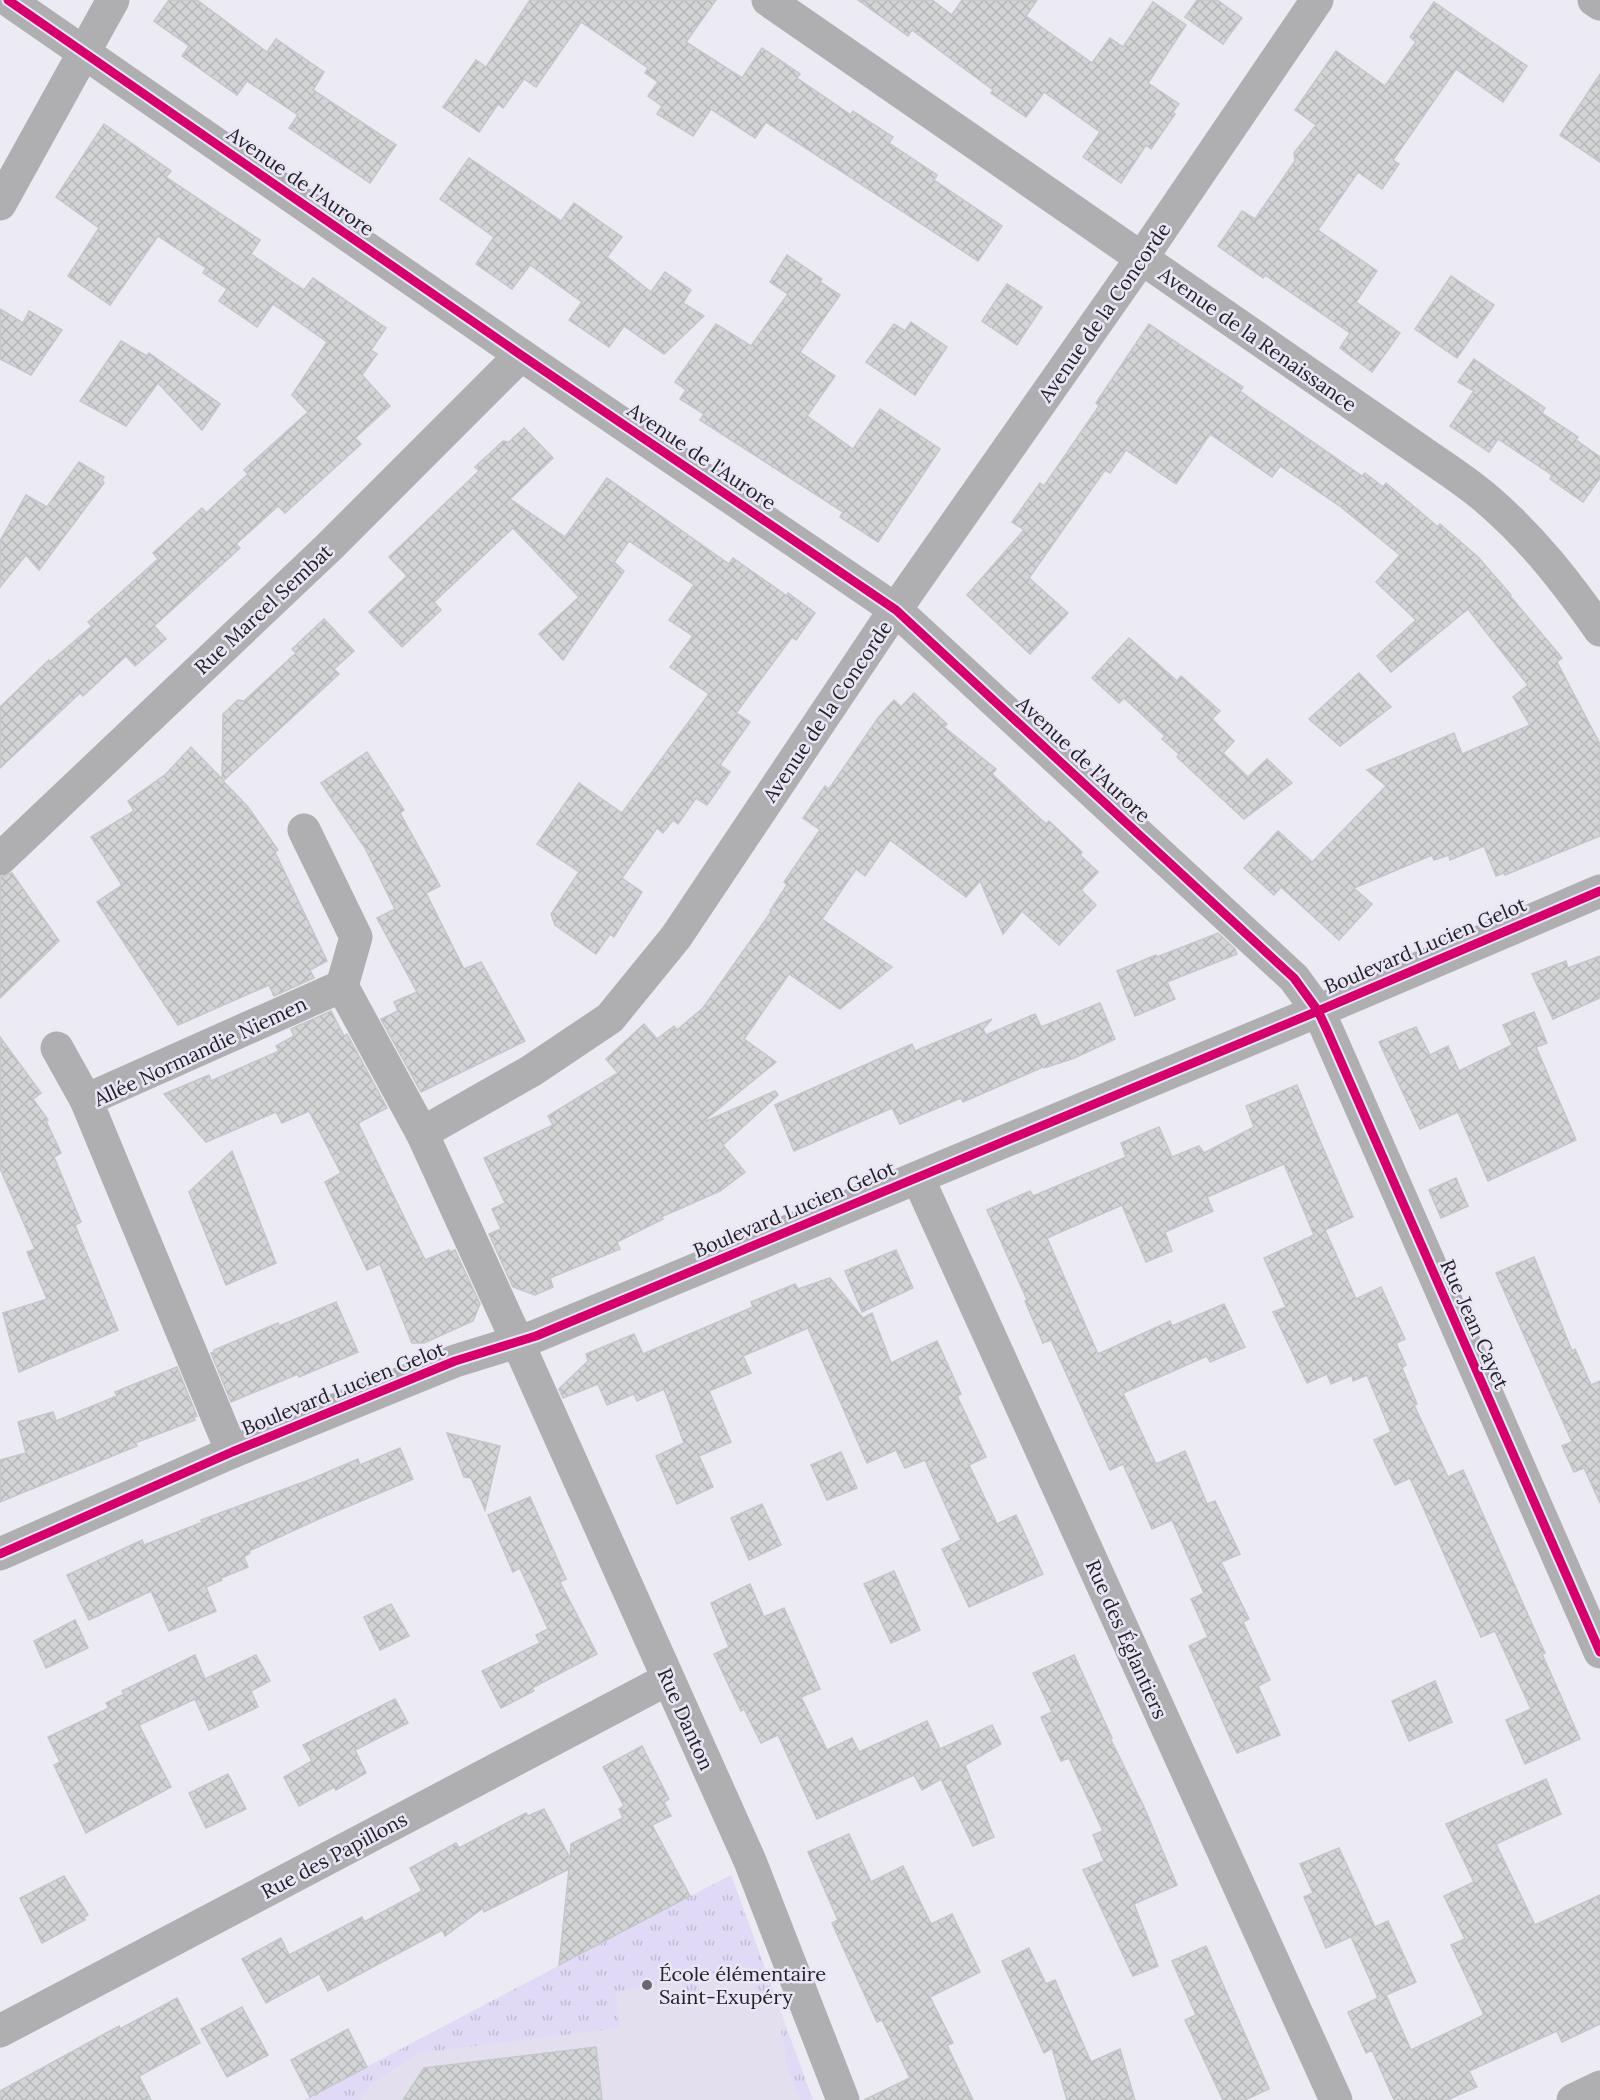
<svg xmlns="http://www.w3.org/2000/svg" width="1600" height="2100" font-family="Lora,serif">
	<defs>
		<pattern id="grass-tufts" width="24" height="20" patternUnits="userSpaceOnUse" patternTransform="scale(1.5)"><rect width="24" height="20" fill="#e1daf6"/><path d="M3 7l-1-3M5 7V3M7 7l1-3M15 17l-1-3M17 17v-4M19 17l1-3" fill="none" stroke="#c1bbd3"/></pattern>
		<pattern id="building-cross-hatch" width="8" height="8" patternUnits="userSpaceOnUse" patternTransform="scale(1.5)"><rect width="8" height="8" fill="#d2d4d6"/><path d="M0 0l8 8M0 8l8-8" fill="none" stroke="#b4b6b8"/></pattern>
	</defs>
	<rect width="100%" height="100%" fill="#eceaf2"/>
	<polygon fill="#e3dfef" points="731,1875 813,2100 304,2100"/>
	<g fill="url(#grass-tufts)">
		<polygon points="731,1875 774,1993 758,1996 748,1966 695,1977 705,2002 690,2005 681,1980 616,1992 620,2028 419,2053 370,2085 360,2100 304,2100"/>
		<polygon points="786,2027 813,2100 800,2100 788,2071 781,2031"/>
	</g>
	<g fill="url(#building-cross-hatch)" stroke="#c4c7c9" stroke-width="1.5">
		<polygon points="169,0 197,0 267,52 276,39 324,72 313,90 396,145 370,183 289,128 298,115 247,81 237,95 182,56 189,46 154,21"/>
		<polygon points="530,0 716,0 686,42 742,78 762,48 800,74 797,78 851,115 853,111 893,137 889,143 937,175 934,180 1002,226 978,261 766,122 755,138 711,109 693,136 657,114 662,106 648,96 658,82 645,73 648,68 581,22 536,87 524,79 503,108 498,104 479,132 443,107 476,60 486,67"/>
		<polygon points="858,0 932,0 952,15 962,0 1037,0 1026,16 1092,63 1110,38 1123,47 1153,2 1186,25 1148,83 1179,104 1173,112 1175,114 1151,149 1146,145 1121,183 1083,157 1100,132 1044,92 1026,117 991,93 993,90 912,30 908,36"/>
		<polygon points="1197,0 1217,0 1242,18 1223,44 1185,17"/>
		<polygon points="1434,2 1527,66 1503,102 1456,69 1393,160 1399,164 1382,189 1358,172 1318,230 1377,271 1356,302 1400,333 1372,372 1340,348 1350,333 1265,275 1263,278 1218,246 1242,211 1255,219 1295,161 1294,153 1316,125 1295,110 1336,51 1385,86 1416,42 1410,37"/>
		<polygon points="1600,74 1600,162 1560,135"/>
		<polygon points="104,124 171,171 166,177 260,240 251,254 304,290 313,278 386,328 371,350 377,354 362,375 390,406 355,438 361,444 285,513 278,506 236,544 240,548 154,626 166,639 135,666 126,656 83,696 80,693 0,768 0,707 49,660 50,662 92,626 88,622 158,559 153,553 202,508 206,513 248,474 244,470 308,412 292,395 327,342 273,304 257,327 219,301 227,289 203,273 206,268 158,236 110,305 68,276 99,228 56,197"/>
		<polygon points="469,158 561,221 574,203 622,237 607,257 651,292 665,272 691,290 683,303 704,316 664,354 624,326 609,347 569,320 582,302 530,265 512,289 476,264 494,237 440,199"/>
		<polygon points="787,255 822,279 820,282 840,295 800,352 835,376 807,416 853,449 880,409 940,449 878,542 840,517 843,512 700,420 704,414 680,399 686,390 675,382 716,324 751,346 788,294 770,282"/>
		<polygon points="1451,276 1494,305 1457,358 1415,329"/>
		<polygon points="1007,284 1042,307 1017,345 982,321"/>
		<polygon points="0,309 23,323 29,311 62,330 31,375 0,359"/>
		<polygon points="911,322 947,347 915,395 866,362 894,324 905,331"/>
		<polygon points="1149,324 1243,387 1240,391 1262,407 1362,476 1365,473 1383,487 1386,483 1438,527 1440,524 1478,557 1511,595 1510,596 1562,658 1557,662 1600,744 1600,836 1505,875 1504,873 1496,876 1484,846 1450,860 1449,855 1434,860 1432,855 1354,888 1372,904 1339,940 1281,887 1274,895 1244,868 1278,831 1312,862 1386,786 1367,770 1454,733 1462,754 1530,725 1513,697 1528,685 1468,609 1391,672 1377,656 1416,620 1376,582 1400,555 1341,507 1280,466 1272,477 1210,434 1176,484 1126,450 1110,473 1105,470 1029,578 1068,613 1030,654 967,595 1024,530 1012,522 1040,483 1044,486 1099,406 1096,403"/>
		<polygon points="121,341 147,356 149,353 220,404 202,430 158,383 126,426 80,401"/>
		<polygon points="1474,359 1545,408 1542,413 1578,437 1576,440 1600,457 1600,478 1583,502 1550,479 1552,475 1498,439 1489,452 1450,426 1474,391 1458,382"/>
		<polygon points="524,428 553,458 510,499 565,537 607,478 729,564 733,558 787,596 788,593 815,613 796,640 792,637 736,713 750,722 720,765 730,772 707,805 696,798 678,824 673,820 663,833 657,828 622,878 642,892 614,937 610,934 596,954 555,925 551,914 579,872 537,844 579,783 622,813 709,694 670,667 693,636 669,620 694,585 629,541 610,568 615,563 624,571 563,660 539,634 579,597 513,528 434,602 441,610 402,647 369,612 407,576 389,557 479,471 475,467 503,441 509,442"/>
		<polygon points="79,462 104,477 102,480 104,483 39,570 26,555 0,587 0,541 26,495 47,507"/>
		<polygon points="324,619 354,651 334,669 339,674 223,781 248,807 278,850 275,852 327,961 310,970 314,978 274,996 269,985 178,1025 97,902 122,885 91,837 134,811 128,801 166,774 191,747 222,779 223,714 238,700 244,701 296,653 292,649"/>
		<polygon points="1129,638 1177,681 1181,676 1220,711 1212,719 1234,741 1223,753 1248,777 1267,759 1292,783 1244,819 1177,757 1179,754 1162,739 1165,736 1124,698 1119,703 1092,678"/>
		<polygon points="1359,673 1391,707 1340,746 1309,719"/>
		<polygon points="914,693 947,724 944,727 996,769 992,774 1046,824 1049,821 1082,852 1080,855 1098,872 1081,890 1096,905 1059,945 1022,911 1003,934 980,881 966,897 890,840 865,876 856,869 822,919 892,967 840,1009 789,974 744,1039 776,1062 706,1119 706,1121 775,1091 778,1095 723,1145 745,1172 720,1191 661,1217 663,1219 617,1242 620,1249 550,1278 553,1287 535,1295 513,1287 489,1234 501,1229 492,1209 505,1203 484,1158 553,1125 548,1116 618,1073 606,1059 644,1024 657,1039 674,1026 677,1030 703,1008 771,912 770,911 787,885 784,882 820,830 803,818 825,786 829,789 878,718 894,700 901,707"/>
		<polygon points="367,752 404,810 400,813 440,886 426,893 464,969 481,962 525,1041 421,1092 381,1019 398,1011 394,1002 417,992 377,918 395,909 365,848 321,783"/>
		<polygon points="12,873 59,941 0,998 0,877"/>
		<polygon points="1218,933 1235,949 1237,954 1167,982 1175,999 1135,1016 1117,971 1156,955 1157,957"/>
		<polygon points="1600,956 1600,998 1553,1019 1532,974 1566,961 1568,968"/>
		<polygon points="1100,1003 1115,1039 1072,1059 1044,1068 1043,1067 963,1102 961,1098 900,1124 892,1108 794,1151 775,1105 912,1044 915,1051 992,1019 983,1029 986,1035 1035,1014 1041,1027"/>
		<polygon points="331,1011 344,1036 347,1034 387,1108 358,1123 425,1260 449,1250 450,1252 455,1250 480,1304 473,1321 424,1343 412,1343 380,1264 367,1270 325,1182 341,1173 309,1111 282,1123 276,1112 206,1142 164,1094 209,1075 211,1081 279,1051 276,1046 294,1036 291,1029"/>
		<polygon points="1534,1012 1547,1043 1536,1047 1576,1140 1488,1181 1458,1112 1420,1129 1379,1042 1416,1027 1430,1055 1448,1046 1459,1071 1512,1045 1503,1025"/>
		<polygon points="0,1037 41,1093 33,1099 48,1120 46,1121 61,1153 54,1157 81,1222 75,1225 118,1330 19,1372 3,1313 47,1299 27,1252 35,1249 0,1168"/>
		<polygon points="1297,1085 1314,1127 1353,1217 1325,1230 1356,1299 1381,1287 1405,1339 1396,1343 1406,1365 1402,1368 1417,1404 1414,1405 1448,1477 1463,1470 1545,1653 1542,1654 1580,1739 1525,1764 1506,1720 1531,1709 1495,1631 1481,1637 1410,1478 1395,1485 1374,1440 1391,1432 1367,1375 1353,1381 1352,1375 1331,1384 1327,1374 1307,1383 1273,1312 1286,1307 1264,1258 1314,1235 1284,1164 1207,1197 1213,1211 1165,1232 1172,1251 1146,1262 1122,1205 1047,1238 1098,1354 1170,1321 1172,1326 1224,1304 1245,1347 1210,1362 1207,1356 1123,1393 1156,1464 1185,1451 1207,1504 1215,1501 1240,1554 1221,1562 1249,1619 1243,1622 1270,1680 1258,1686 1280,1735 1237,1753 1189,1646 1208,1637 1191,1599 1204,1593 1172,1520 1152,1529 1123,1464 1110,1470 1051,1340 1043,1343 1025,1301 1027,1300 987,1210 1030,1191 1033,1196 1126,1157 1121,1143 1159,1127 1172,1157 1199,1146 1204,1153 1254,1127 1246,1106"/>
		<polygon points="232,1151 276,1263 226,1285 189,1192"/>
		<polygon points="1456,1178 1468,1206 1441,1218 1429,1190"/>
		<polygon points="896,1250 913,1288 862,1312 845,1271"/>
		<polygon points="1534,1257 1572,1351 1575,1349 1591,1385 1600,1381 1600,1503 1584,1468 1574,1472 1562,1446 1572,1442 1496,1273"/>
		<polygon points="830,1278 863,1318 872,1313 891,1363 937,1341 961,1394 957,1396 986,1457 969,1465 997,1524 1016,1515 1043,1574 969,1607 942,1549 961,1540 925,1460 905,1468 896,1450 867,1463 808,1328 743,1356 751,1373 709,1391 731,1442 699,1456 713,1487 677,1504 656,1456 684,1443 664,1389 637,1401 634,1394 607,1405 598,1384 563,1398 559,1389 588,1361 586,1354 634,1334 643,1354 753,1307 751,1302 795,1284 798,1289"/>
		<polygon points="336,1302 358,1352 299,1377 298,1374 231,1402 211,1353 214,1352 214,1350 278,1323 279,1326"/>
		<polygon points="177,1367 197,1416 194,1417 195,1420 135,1443 137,1446 0,1502 0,1460 26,1453 18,1422 53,1412 56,1421 117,1396 115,1392"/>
		<polygon points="447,1433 500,1446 485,1510 471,1478 464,1477"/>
		<polygon points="400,1448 413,1479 323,1517 249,1551 250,1553 244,1557 248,1567 221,1578 222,1580 206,1587 216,1611 169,1631 151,1591 89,1620 67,1575 142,1540 144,1545 203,1522 201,1520 309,1480 358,1459 360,1465"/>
		<polygon points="841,1452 857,1488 827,1500 811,1465"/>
		<polygon points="530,1497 566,1579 560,1582 597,1654 532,1688 534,1691 501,1708 482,1671 540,1643 536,1635 548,1629 520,1568 513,1572 488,1515"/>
		<polygon points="762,1504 781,1545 749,1560 731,1518"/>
		<polygon points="894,1571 920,1630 891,1643 864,1584"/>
		<polygon points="750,1584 764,1617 784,1608 820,1689 801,1697 827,1750 852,1738 859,1752 927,1721 940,1749 992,1725 1001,1744 965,1765 994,1837 973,1846 941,1779 922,1790 914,1775 817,1819 778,1735 761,1743 744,1709 741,1711 714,1654 729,1647 711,1603"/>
		<polygon points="391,1604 409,1636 380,1650 364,1617"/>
		<polygon points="75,1620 88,1648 46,1668 34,1641"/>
		<polygon points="195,1655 205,1679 256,1655 270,1681 251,1691 258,1707 209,1730 195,1699 139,1725 171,1787 86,1833 54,1765 60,1762 48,1737 109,1708 106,1703 124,1694 122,1691"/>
		<polygon points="1074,1655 1112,1738 1110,1738 1144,1807 1177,1885 1134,1904 1158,1966 1133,1976 1083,1870 1104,1861 1093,1835 1103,1831 1069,1758 1061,1761 1041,1717 1052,1712 1033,1673"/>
		<polygon points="1435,1681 1452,1722 1409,1741 1392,1701"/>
		<polygon points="395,1699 408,1723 355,1750 366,1773 336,1790 334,1787 299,1806 284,1777 312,1761 303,1745"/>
		<polygon points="642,1746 669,1799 664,1802 671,1816 652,1825 690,1896 559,1965 569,1869 484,1912 483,1908 445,1936 442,1930 328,1991 319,1974 266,2003 242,1959 281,1938 289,1955 362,1917 364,1922 422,1891 410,1868 456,1843 459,1848 526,1813 528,1816 544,1809 570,1858 571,1844 623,1818 619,1809 624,1806 603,1767"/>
		<polygon points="228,1774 246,1809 206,1828 189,1793"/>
		<polygon points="1546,1779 1561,1814 1496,1844 1535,1925 1600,1895 1600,2024 1562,2042 1557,2031 1469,2071 1477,2087 1447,2100 1394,2100 1372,2050 1366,2053 1348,2012 1378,1998 1351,1937 1373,1927 1326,1948 1304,1897 1313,1893 1300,1864 1339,1848 1375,1927 1388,1921 1416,1982 1386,1995 1411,2050 1484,2015 1451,1945 1465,1939 1444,1896 1474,1882 1446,1824"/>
		<polygon points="849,1834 871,1882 903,1866 931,1924 952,1914 980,1972 930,1997 953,2043 947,2045 973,2100 864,2100 910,2078 882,2020 877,2022 832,1923 838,1920 808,1852"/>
		<polygon points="64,1876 88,1915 84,1917 85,1920 42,1943 20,1898"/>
		<polygon points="1206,1946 1269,2089 1245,2100 1223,2100 1185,2020 1196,2015 1172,1961"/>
		<polygon points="1029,1948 1046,1984 1055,1980 1091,2062 1120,2049 1135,2100 1067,2100 1052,2048 1044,2053 1002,1961"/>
		<polygon points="177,1998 200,2043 139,2076 151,2100 0,2100 0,2091 119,2026 120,2029"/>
		<polygon points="242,2007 268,2055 227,2077 201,2029"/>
		<polygon points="348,2029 367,2067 310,2097 291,2060"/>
		<polygon points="596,2047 602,2100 403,2100 424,2068"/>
	</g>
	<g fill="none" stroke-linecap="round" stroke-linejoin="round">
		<g stroke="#afaeb1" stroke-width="33">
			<polyline points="8,0 521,355 896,610 1294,978 1318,1011 1327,1030 1600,1652"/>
			<path d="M768,0L1422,452C1445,468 1469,483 1489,501C1533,539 1567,583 1600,630"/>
			<polyline points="0,204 113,0"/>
			<polyline points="304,830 356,937 342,986"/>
			<polyline points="0,859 329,547 521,355"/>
			<polyline points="342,986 422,1133 518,1343 750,1861 843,2100"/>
			<polyline points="57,1048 86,1100"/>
			<polyline points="422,1133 531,1071 610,1018 676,937 884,626 1141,259 1317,0"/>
			<polyline points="918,1178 1336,2100"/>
			<polyline points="232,1452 86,1100 342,986"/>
			<polyline points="0,1554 232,1452 455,1361 536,1336 1318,1011 1600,891"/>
			<polyline points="0,2031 668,1679"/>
			<polyline points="1573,2100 1600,2087"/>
		</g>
		<polyline stroke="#aeaeb1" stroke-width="33" points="1594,0 1600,4"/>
		<defs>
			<g id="cycleway">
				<polyline points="8,0 521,355 896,610 1294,978 1318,1011 1327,1030 1600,1652"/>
				<polyline points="0,1554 232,1452 455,1361 536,1336 1318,1011 1600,891"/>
			</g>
		</defs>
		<use href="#cycleway" stroke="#eae6f6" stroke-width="13"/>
		<use href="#cycleway" stroke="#d6006c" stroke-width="9"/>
	</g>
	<circle fill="#69686e" stroke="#eae6f6" stroke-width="2" cx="647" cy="1985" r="6"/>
	<g text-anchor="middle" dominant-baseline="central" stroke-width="5" stroke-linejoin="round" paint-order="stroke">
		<g font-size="20" fill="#232227" stroke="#eae6f6">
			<text transform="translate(301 181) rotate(35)">Avenue de l'Aurore</text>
			<text transform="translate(1104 312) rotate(-55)">Avenue de la Concorde</text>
			<text transform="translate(1258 339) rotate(35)">Avenue de la Renaissance</text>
			<text transform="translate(702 456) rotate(34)">Avenue de l'Aurore</text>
			<text transform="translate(263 609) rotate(-43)">Rue Marcel Sembat</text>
			<text transform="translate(827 711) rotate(-56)">Avenue de la Concorde</text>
			<text transform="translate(1084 759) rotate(43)">Avenue de l'Aurore</text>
			<text transform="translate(1425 945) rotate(-23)">Boulevard Lucien Gelot</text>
			<text transform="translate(200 1051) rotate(-25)">Allée Normandie Niemen</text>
			<text transform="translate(794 1209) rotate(-23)">Boulevard Lucien Gelot</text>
			<text transform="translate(1475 1324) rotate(66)">Rue Jean Cayet</text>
			<text transform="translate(343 1388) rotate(-22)">Boulevard Lucien Gelot</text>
			<text transform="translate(1127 1639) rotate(66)">Rue des Églantiers</text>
			<text transform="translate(686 1719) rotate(66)">Rue Danton</text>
			<text transform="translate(334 1855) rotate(-28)">Rue des Papillons</text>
		</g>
		<g font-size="20" fill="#232227" stroke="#eae6f6" text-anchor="start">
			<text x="659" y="1973">École élémentaire<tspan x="659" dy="23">Saint-Exupéry</tspan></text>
		</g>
	</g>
</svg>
